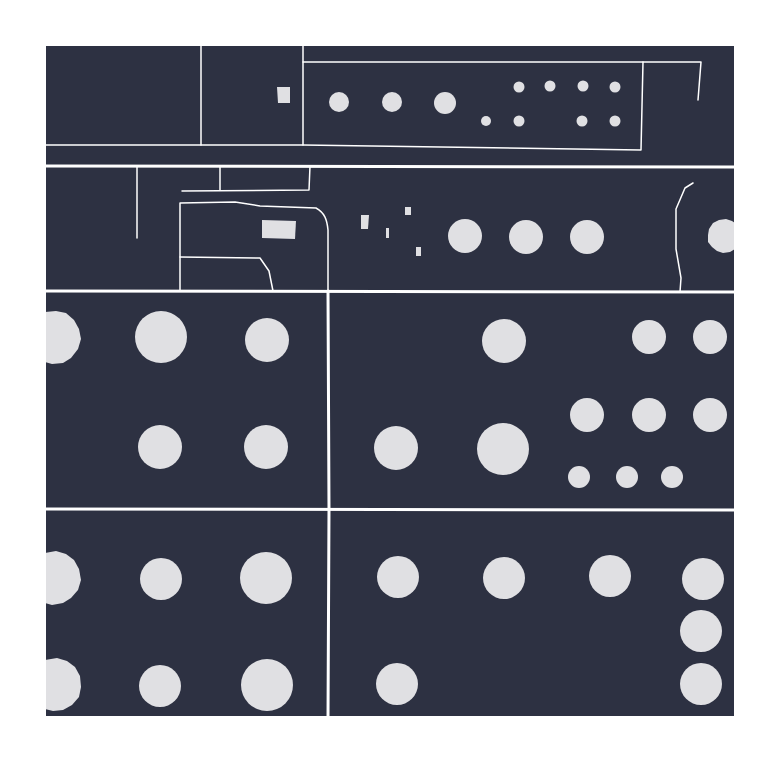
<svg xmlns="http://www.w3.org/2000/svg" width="780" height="762" font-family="'PT Sans',sans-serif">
	<rect width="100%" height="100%" fill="#2d3142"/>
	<g fill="#e0e0e3">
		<circle cx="550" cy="86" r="5.5"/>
		<circle cx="583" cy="86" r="5.5"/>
		<circle cx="519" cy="87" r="5.5"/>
		<circle cx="615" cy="87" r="5.5"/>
		<polygon points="277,87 290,87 290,103 278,103"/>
		<circle cx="339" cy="102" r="10"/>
		<circle cx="392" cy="102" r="10"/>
		<circle cx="445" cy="103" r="11"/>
		<circle cx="519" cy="121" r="5.5"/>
		<circle cx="582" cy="121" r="5.5"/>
		<circle cx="615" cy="121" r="5.5"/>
		<circle cx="486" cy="121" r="5"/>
		<rect x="405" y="207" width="6" height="8"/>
		<polygon points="361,215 369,215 368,229 361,229"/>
		<polygon points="726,219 732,221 735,223 735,249 730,252 723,253 717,251 712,247 708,242 708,235 709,229 713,223 719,220"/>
		<circle cx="465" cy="236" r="17"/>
		<polygon points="262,220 296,221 295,239 262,238"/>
		<circle cx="587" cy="237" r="17"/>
		<circle cx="526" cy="237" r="17"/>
		<rect x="386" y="228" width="3" height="10"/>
		<rect x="416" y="247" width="5" height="9"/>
		<circle cx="161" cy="337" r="26"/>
		<polygon points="56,311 66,313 74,320 79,329 81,339 78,349 71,358 63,363 52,364 45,362 45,312"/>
		<circle cx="267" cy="340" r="22"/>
		<circle cx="504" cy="341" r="22"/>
		<circle cx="649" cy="337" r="17"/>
		<circle cx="710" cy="337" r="17"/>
		<circle cx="587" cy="415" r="17"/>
		<circle cx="649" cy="415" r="17"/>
		<circle cx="710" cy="415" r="17"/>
		<circle cx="503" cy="449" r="26"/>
		<circle cx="266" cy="447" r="22"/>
		<circle cx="160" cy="447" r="22"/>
		<circle cx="396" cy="448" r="22"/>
		<circle cx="672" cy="477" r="11"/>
		<circle cx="579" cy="477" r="11"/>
		<circle cx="627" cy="477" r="11"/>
		<polygon points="56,551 66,554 74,560 79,569 81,580 78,590 71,598 63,603 52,605 45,603 45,553"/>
		<circle cx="266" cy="578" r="26"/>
		<circle cx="610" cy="576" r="21"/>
		<circle cx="398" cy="577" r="21"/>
		<circle cx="504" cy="578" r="21"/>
		<circle cx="703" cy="579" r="21"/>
		<circle cx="161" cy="579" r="21"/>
		<circle cx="701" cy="631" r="21"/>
		<polygon points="57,658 67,661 75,667 80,676 81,687 79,697 72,705 63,710 53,711 45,709 45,660"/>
		<circle cx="267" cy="685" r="26"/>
		<circle cx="701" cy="684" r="21"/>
		<circle cx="397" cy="684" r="21"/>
		<circle cx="160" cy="686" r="21"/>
	</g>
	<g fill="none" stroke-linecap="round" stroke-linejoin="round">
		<g stroke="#fff" stroke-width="1.5">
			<polyline points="303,45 303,145"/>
			<polyline points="303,62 701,62 698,100"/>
			<polyline points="45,145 303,145 641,150 643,62"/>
			<polyline points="201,145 201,45"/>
			<polyline points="137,166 137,238"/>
			<polyline points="220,166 220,190"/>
			<polyline points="182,191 309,190 310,166"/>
			<polyline points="180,257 260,258 269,271 273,291"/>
			<path d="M180,290V203L235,202L260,206L316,208C325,213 327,220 328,230V291"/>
			<polyline points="680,292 681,278 676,249 676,209 685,188 693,183"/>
		</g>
		<g stroke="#fff" stroke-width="3">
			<polyline points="45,166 735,167"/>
			<polyline points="45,291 735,292"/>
			<polyline points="45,509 735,510"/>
			<polyline points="328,717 329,510 328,291"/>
		</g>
	</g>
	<rect width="780" height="762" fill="none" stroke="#ffffff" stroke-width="92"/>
</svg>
